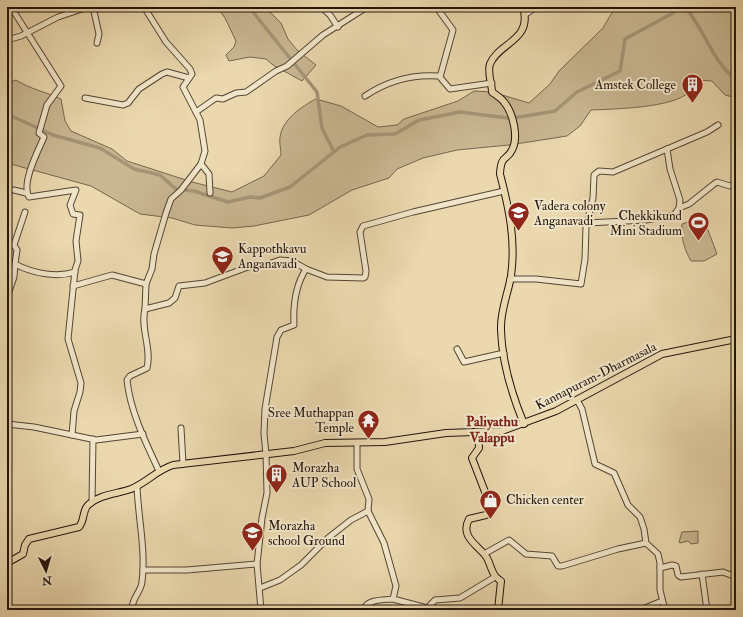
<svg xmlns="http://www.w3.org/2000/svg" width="743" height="617" font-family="'IM FELL Double Pica',serif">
	<rect width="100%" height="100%" fill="#ebd8ae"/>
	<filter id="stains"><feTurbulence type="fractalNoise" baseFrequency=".005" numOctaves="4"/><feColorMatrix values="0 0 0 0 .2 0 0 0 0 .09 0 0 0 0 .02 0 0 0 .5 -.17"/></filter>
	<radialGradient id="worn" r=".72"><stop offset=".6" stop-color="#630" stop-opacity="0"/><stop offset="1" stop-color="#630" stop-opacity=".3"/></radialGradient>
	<g fill="#c9b792" stroke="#75664f">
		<polygon points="217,7 265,7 281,23 288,39 297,50 316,65 302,81 273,65 266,59 250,57 229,61 226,55 234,47 236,41 225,18"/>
		<path d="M619,7H735L736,98L725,95L712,81L694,80C693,84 691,89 689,92C674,108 613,109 591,110L580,126L567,136L509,145L457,150L423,158L397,169L389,178L352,190L309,215L254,226L232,228L195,225L172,218L140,214L91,186L7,163V83L16,80C30,89 46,92 61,99L65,121L71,131L112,149L127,161L192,182L232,192L264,176L281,155C281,150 279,142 280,137C282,120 302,106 316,99L341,106L378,127L397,125L404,119L458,101L474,91L492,92L529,103L550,84L559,71L603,28L611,14Z"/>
		<path d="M703,217L717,254L704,261H691C684,249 681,238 682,224Z"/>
		<polygon points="698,531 698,543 691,544 688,541 680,543 679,542 682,532"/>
	</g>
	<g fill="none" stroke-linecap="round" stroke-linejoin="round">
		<g stroke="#a69577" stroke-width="3.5">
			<polyline points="249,7 317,92 322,128 334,152"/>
			<path d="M685,7C705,30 712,61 736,80"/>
			<polyline points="7,114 53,135 100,148 134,169 160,175 176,189 194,191 228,202 250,197 260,198 290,187 340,147 367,135 395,134 419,120 460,112 508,118"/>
			<polyline points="514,118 555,111 577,92 620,71 625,39 673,13 678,7"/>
		</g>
		<defs>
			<g id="minor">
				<path d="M11,7L61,86L47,105L39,133L44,137C38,151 21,183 29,197L76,190L70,205L73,214L80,215L76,241L78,261L75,270L68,339L81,383L80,392L74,411L72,435"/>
				<polyline points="93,7 99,34 97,43"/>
				<polyline points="144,7 166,42 190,69 192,74 183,87 200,120 205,151 201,164 181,190 171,199 166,213 154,254 152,269 146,284 145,309"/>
				<polyline points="321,7 330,15 338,27"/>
				<polyline points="421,7 437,8 453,30 440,77"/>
				<polyline points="526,14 536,7"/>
				<polyline points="7,40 21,36 58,17 88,7"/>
				<path d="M365,96C387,81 412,74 439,76L450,89L492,83"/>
				<polyline points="85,98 123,105 128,103 139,89 162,74 167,72 189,78"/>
				<polyline points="196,112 216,98 223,99 236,93 246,92 276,71 287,66 323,35 367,7"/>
				<polyline points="667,149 670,169 680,200 679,208"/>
				<polyline points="201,164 209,174 210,193"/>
				<polyline points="14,190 26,193"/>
				<polyline points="587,223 646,220 674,215 679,208 689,204 714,184 717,182 730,186 736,184"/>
				<polyline points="7,244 14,245 25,212"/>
				<path d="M14,245L17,250L15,264C32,273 56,278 75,272"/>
				<polyline points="510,279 536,279 581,284 585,259 586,227 593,198 594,175 599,171 613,172 707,132 718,125"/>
				<polyline points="73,286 112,275 146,284"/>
				<polyline points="7,297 14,277 15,264"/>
				<polyline points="457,349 464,362 504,353"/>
				<polyline points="577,400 582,409 595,464 614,473 628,505 640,517 644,529 646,543 658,554 660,563 660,590 665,610"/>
				<polyline points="7,424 34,427 96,440 143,434"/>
				<polyline points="181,428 183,464"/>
				<path d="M357,443V469L369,499L368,511L384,543L396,586L393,599C383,600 367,599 363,610"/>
				<path d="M159,471C146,443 130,411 127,380L130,376L147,368C152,349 140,328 145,309L169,303L175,298L179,286L205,283L248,267L265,265L280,260L292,261L306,269"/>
				<polyline points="92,502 93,439"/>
				<polyline points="484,554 509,540 526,554 552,556 558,566 562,566 618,549 646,543"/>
				<polyline points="660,568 672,565 676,566 678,575 681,577 723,572 736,577"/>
				<polyline points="143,570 187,570 257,564"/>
				<polyline points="702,574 707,610"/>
				<polyline points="260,588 280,580 301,565 328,538 351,520 368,511"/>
				<polyline points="393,599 431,609"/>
				<path d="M132,610C131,599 141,592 142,582C146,550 138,517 137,486"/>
				<path d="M261,610L257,564L262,518L267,493L266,454L264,434L265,409L277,337L281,330L294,325C293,306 295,286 306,269L327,277L363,278L365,277L366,271L360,232L363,226L413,212L504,191"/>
				<polyline points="431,610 430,605 435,600 460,598 495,577"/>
				<polyline points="640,610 662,601"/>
			</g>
			<g id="major">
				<path d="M523,7C533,41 499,42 490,64C487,72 492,84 492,92C496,95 501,98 504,102C513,113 519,137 512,150C507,161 501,154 500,174C509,208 516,241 511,276C508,294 500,311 501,330C502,362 512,395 524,424"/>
				<path d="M478,432L479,448L472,458L492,510L486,515L469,519C460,536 476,544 485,555C490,561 491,572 496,577C498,579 499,580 501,581L498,610"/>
				<path d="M7,563L23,554L25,545L29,539L79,527C85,520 82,511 88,505C100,494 117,494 131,489C146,483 157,470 173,465L294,451L325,443L385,442L446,433L502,431L556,411L662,354L736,339"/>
			</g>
		</defs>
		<use href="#minor" stroke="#544534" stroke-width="7"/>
		<use href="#major" stroke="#21140c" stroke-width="8"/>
		<use href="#minor" stroke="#f2e6ca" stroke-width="5"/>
		<use href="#major" stroke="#ebd8ae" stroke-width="6"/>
	</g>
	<defs>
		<symbol id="building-pin" viewBox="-11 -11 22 30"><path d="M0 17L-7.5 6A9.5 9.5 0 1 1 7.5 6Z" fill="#8f2418" stroke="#f2e6ca"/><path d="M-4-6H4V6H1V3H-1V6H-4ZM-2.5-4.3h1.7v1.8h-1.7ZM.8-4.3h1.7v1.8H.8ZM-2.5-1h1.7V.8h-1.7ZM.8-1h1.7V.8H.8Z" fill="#fff"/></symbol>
		<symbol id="school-pin" viewBox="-11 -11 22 30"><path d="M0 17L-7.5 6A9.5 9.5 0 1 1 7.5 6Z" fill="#8f2418" stroke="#f2e6ca"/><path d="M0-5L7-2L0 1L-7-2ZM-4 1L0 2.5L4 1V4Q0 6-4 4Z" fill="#fff"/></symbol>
		<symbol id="stadium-pin" viewBox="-11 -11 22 30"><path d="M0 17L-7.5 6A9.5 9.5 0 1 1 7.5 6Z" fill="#8f2418" stroke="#f2e6ca"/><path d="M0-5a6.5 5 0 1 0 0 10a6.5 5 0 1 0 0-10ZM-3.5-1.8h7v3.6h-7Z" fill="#fff"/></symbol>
		<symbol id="temple-pin" viewBox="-11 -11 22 30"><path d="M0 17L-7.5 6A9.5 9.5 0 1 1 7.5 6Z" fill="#8f2418" stroke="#f2e6ca"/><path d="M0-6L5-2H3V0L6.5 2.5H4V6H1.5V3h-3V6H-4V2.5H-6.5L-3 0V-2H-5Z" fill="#fff"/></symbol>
		<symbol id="shop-pin" viewBox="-11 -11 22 30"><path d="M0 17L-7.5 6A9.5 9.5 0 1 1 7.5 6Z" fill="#8f2418" stroke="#f2e6ca"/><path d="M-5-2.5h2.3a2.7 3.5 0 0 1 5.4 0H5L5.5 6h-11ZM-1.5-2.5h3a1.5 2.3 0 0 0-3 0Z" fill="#fff"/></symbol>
	</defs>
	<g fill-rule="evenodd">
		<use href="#building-pin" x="680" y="72" width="25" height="34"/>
		<use href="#school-pin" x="506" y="200" width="25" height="34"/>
		<use href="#stadium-pin" x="686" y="210" width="25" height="34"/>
		<use href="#school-pin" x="210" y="244" width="25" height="34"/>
		<use href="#temple-pin" x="356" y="408" width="25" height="34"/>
		<use href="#building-pin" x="264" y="462" width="25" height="34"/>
		<use href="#shop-pin" x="478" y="488" width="25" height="34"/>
		<use href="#school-pin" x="240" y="520" width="25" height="34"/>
	</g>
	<g text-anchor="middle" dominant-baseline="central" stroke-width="4" stroke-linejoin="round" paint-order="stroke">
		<g font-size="13" fill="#21140c" stroke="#f2e6ca" text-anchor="start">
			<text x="676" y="85" text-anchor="end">Amstek College</text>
			<text x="534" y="206">Vadera colony<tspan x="534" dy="15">Anganavadi</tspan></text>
			<text x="682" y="216" text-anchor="end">Chekkikund<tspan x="682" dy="15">Mini Stadium</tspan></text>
			<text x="238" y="249">Kappothkavu<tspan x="238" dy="15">Anganavadi</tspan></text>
			<text x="354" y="413" text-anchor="end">Sree Muthappan<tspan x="354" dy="15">Temple</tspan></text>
			<text x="292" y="468">Morazha<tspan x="292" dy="15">AUP School</tspan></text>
			<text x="506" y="500">Chicken center</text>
			<text x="268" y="526">Morazha<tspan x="268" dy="15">school Ground</tspan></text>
		</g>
		<g font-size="13" fill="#21140c" stroke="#f2e6ca">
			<text transform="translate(596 376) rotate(-27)">Kannapuram-Dharmasala</text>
		</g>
		<g font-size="14" font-weight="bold" fill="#7a1f14" stroke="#f2e6ca">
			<text x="492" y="421">Paliyathu<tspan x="492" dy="16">Valappu</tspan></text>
		</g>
	</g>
	<rect width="743" height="617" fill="none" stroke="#ebd8ae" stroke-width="24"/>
	<rect x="8" y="8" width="727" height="601" fill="none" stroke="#21140c" stroke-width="2"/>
	<rect x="12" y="12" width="719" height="593" fill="none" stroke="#21140c"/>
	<g transform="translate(46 571) rotate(175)" stroke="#f2e6ca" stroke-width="3" paint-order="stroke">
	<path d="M0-3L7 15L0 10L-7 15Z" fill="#21140c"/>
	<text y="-6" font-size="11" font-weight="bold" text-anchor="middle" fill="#21140c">N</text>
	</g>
	<rect width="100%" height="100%" filter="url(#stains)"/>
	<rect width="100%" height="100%" fill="url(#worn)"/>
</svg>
